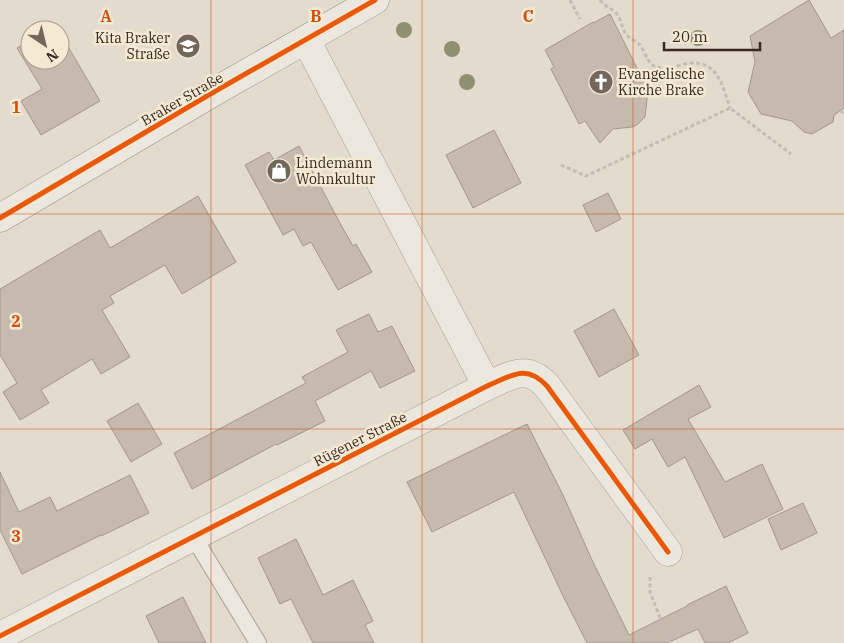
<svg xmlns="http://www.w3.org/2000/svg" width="844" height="643" font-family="'IBM Plex Serif',serif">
	<rect width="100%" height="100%" fill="#e3dbcd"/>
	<g fill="#c6b9ae" stroke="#a3978c">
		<polygon points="809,0 831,38 844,30 844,108 834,115 833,122 812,134 804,132 792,121 761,114 748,92 755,62 750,36"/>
		<polygon points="610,14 648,90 645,117 637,125 632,127 613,129 600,143 585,121 579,124 551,69 554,67 545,50 593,22 593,23"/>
		<polygon points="60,33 100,101 41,135 21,101 42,89 17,48 30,41 30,60 60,60"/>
		<polygon points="494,130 521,183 473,208 446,155"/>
		<polygon points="299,146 341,225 353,246 356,244 372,272 338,290 311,242 303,246 294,229 283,235 245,165 269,152 274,160"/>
		<polygon points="608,193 621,219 596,232 583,205"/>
		<polygon points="198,196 236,262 182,294 165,265 110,296 114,303 102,310 130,357 101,374 92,359 41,390 49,403 20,420 3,392 17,383 0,355 0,289 100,230 110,248"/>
		<polygon points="614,309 639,355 599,377 574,331"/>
		<polygon points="369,314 378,332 392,326 415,371 380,388 371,371 315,401 325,421 277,445 276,444 192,489 174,453 306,383 302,377 348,352 336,330"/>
		<polygon points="699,385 711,407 688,419 725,482 762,464 783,509 724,538 685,457 668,467 652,439 635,449 623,430"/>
		<polygon points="138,403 162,444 131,462 107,421"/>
		<polygon points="527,424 563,495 592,560 629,635 687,606 687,605 726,586 748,633 728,643 705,643 698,629 667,643 587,643 563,596 514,492 432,532 407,482"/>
		<polygon points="0,472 19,512 50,497 57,511 130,475 149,513 101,536 101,535 22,574 0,530"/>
		<polygon points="803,503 817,533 781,550 768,519"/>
		<polygon points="296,539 323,595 353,580 373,621 365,625 374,643 313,643 291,599 280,604 258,558"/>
		<polygon points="183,597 206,643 159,643 146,616"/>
	</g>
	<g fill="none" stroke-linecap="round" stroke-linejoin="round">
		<defs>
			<polyline id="lane" points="193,536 258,643"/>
			<g id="street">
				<polyline points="306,40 487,386"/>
				<path d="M0,636L487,386C511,376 526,363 547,386L668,552"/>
			</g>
			<polyline id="secondary" points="0,218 212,93 375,0"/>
		</defs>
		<use href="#lane" stroke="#a8a096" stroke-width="18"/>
		<use href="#street" stroke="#a8a096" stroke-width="29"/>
		<use href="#secondary" stroke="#989086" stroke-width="29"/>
		<g stroke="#c4bdb5" stroke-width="3" stroke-dasharray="4 2.5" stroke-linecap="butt">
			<polyline points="570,0 580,19"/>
			<path d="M600,0C604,5 610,8 615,12C622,18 621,29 627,35C630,39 636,41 639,44C645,51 647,62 654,66C660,69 667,68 673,67C679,66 685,63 692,63C719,62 723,88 730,108"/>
			<polyline points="841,110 844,116"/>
			<polyline points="561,165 586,176 730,108 791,154"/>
			<polyline points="650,577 650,592 670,643"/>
		</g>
		<use href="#lane" stroke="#ece7de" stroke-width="16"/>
		<use href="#street" stroke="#ece7de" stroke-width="28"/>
		<use href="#secondary" stroke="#ece7de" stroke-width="28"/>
		<defs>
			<g id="cycleway">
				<polyline points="0,218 212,93 375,0"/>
				<path d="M0,636L487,386C511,376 526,363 547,386L668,552"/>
			</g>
		</defs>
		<use href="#cycleway" stroke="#f4e9d3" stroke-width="8"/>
		<use href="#cycleway" stroke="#e8590c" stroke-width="5"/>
	</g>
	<g fill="#8e9071">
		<circle cx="404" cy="30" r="8"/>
		<circle cx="698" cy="38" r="8"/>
		<circle cx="452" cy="49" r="8"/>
		<circle cx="467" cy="82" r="8"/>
	</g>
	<path fill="none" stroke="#cd520f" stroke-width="1" stroke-opacity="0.55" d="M211,0V643M422,0V643M633,0V643M0,214H844M0,429H844"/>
	<defs>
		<symbol id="school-disc" viewBox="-11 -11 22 22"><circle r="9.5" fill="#73675c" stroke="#f4e9d3"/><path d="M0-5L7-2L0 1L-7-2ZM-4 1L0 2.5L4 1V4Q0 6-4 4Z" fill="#fff"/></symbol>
		<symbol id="church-disc" viewBox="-11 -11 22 22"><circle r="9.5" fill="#73675c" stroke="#f4e9d3"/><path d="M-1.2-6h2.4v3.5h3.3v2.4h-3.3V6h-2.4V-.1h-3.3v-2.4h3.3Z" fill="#fff"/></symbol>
		<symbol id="shop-disc" viewBox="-11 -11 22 22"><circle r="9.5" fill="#73675c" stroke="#f4e9d3"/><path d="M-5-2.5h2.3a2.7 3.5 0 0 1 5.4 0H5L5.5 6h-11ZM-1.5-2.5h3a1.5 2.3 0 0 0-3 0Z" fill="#fff"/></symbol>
	</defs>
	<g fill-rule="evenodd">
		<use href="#school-disc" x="174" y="32" width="28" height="28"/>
		<use href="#church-disc" x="587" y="68" width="28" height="28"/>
		<use href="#shop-disc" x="265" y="157" width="28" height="28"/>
	</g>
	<g text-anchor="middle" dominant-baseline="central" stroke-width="5" stroke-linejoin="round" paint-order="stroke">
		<g font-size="14" fill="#36291f" stroke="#f4e9d3" text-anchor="start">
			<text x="170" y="38" text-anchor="end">Kita Braker<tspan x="170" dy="16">Straße</tspan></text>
			<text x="618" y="74">Evangelische<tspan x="618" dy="16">Kirche Brake</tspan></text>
			<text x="296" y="163">Lindemann<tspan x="296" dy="16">Wohnkultur</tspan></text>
		</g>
		<g font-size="14" fill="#36291f" stroke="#f4e9d3">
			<text transform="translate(182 99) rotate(-30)">Braker Straße</text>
			<text transform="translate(360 439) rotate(-27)">Rügener Straße</text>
		</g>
	</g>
	<g font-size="16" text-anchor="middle" font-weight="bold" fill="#cd520f" stroke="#f4e9d3" stroke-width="5" stroke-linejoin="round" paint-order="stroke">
		<text x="106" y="22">A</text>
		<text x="316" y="22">B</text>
		<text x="528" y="22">C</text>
		<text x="16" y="113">1</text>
		<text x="16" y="327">2</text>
		<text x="16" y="542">3</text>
	</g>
	<g transform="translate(45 45) rotate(145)"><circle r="24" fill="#f4e9d3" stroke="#a89c8b"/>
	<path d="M0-4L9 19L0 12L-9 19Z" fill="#73675c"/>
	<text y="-8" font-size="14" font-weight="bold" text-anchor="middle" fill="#36291f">N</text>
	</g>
	<path d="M664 42v8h96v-8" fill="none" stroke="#36291f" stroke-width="2.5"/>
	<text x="672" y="42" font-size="15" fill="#36291f" stroke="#f4e9d3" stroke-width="4" paint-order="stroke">20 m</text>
</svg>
